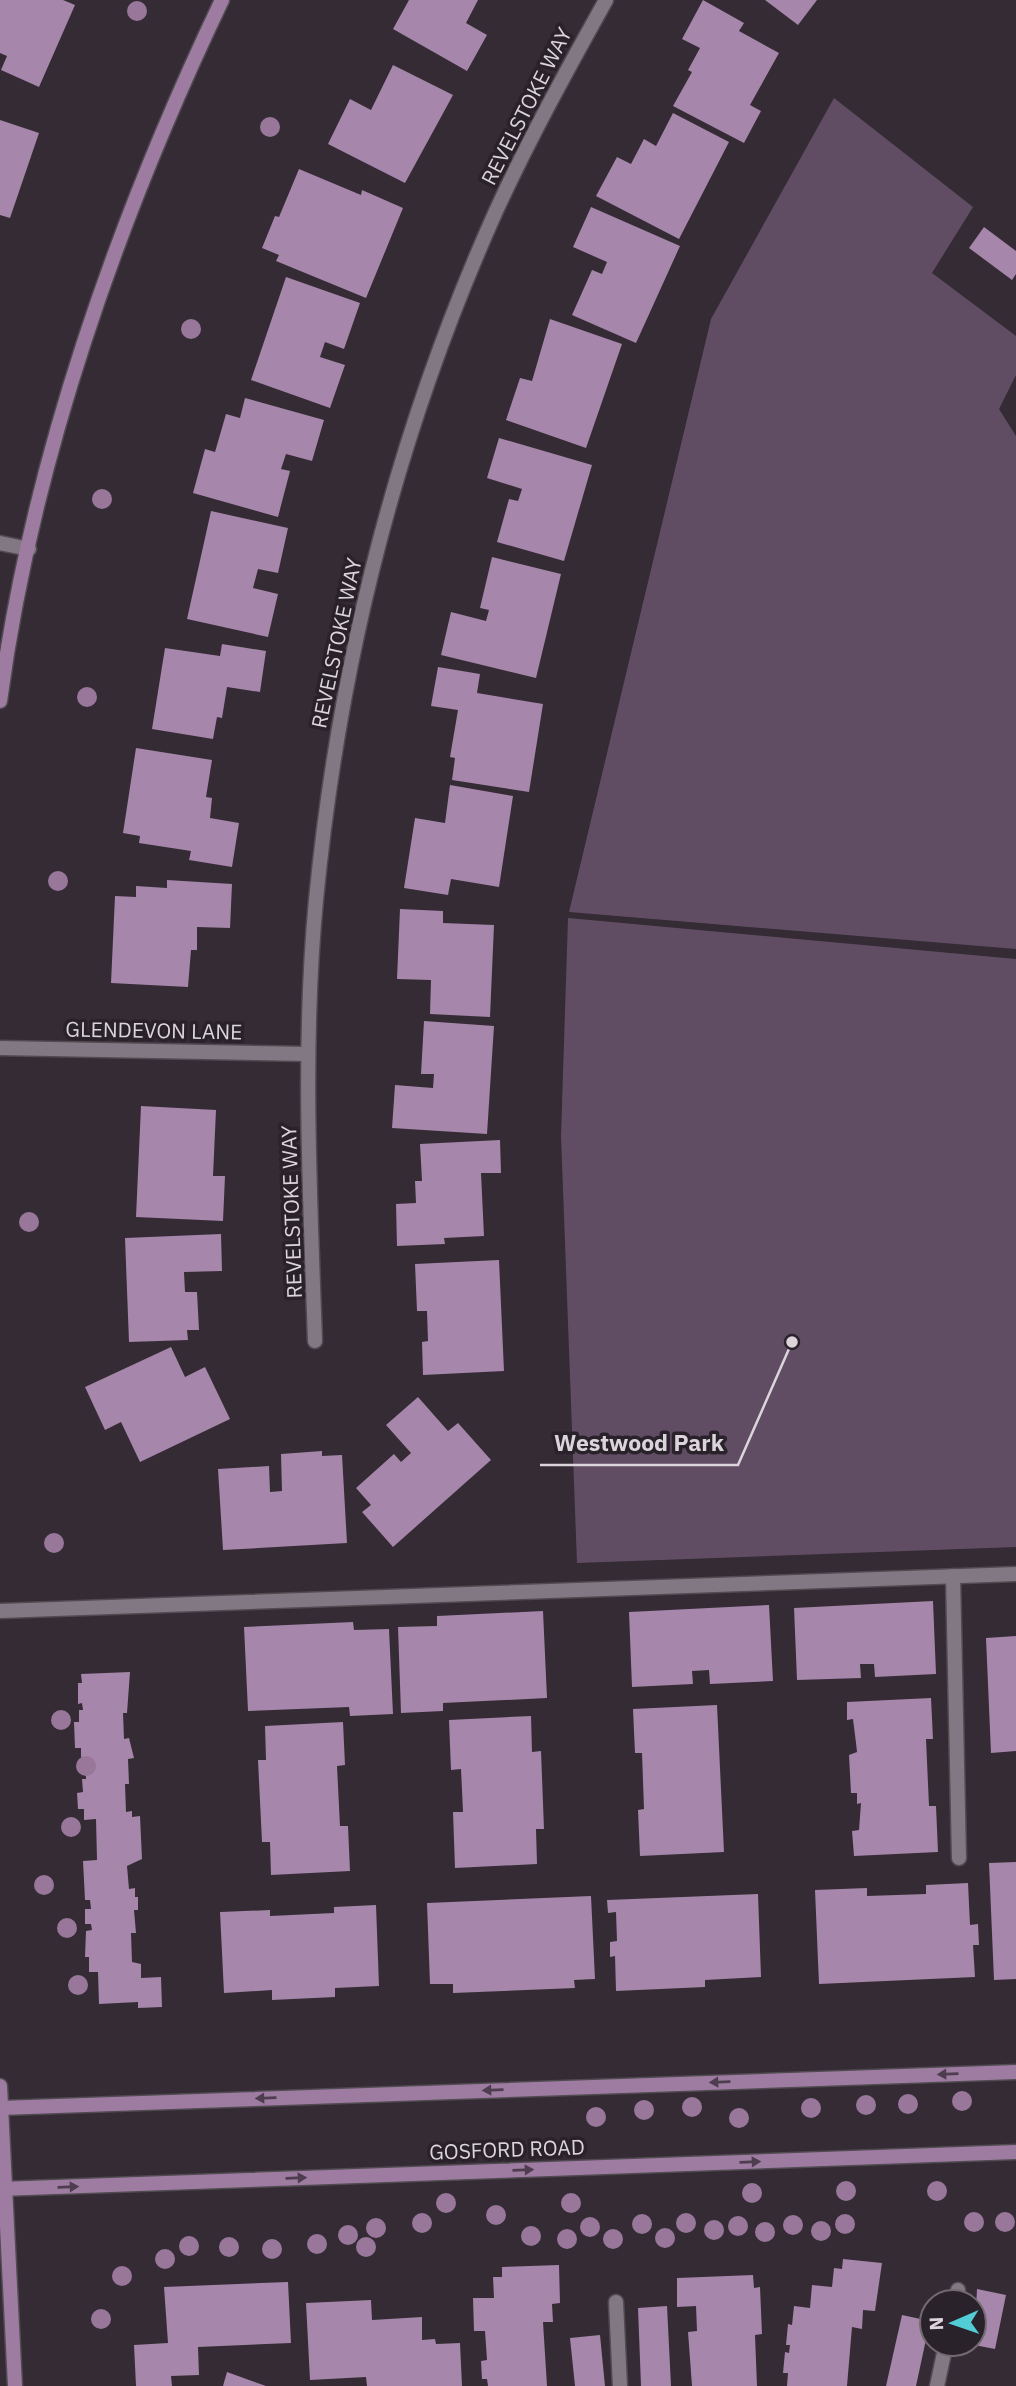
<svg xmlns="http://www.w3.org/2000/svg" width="1016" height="2386" font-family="'IBM Plex Sans',sans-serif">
	<rect width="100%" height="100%" fill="#342b34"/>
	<g fill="#614d63">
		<polygon points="834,98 973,207 932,273 1016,336 1016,375 999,409 1016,436 1016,949 569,912 711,319"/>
		<polygon points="568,918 1016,959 1016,1547 577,1563 561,1136"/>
	</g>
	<g fill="#a686aa">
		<polygon points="0,0 63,0 75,5 39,87 1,70 7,56 0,53"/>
		<polygon points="409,0 478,0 466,23 487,35 467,71 393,29"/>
		<polygon points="703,0 744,23 739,31 779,53 750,105 761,111 744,143 673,106 692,72 688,70 700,48 682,39"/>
		<polygon points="765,0 817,0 798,25"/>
		<polygon points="393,65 453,95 405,183 328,144 350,99 371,110"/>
		<polygon points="673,113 729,142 679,239 596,196 617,157 631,164 644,139 656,146"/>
		<polygon points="0,120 39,133 10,218 0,215"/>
		<polygon points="299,169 361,195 362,190 403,208 366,298 276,261 279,255 262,248 275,216 279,217"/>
		<polygon points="591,207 680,246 636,343 572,315 592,270 602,274 607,262 573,247"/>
		<polygon points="984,227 1016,251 1016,274 1012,280 969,248"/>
		<polygon points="286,277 360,303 344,349 325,342 320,357 345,365 330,408 251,380"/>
		<polygon points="550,319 622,344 586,448 506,420 520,378 532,381"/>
		<polygon points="245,398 324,420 312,461 286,454 281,469 290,471 278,517 193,493 205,449 215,452 226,414 240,418"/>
		<polygon points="499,438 592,465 564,561 497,542 509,499 518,501 522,489 487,478"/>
		<polygon points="211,511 288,528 278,573 258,569 253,588 278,594 268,637 187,619"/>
		<polygon points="492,557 561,574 536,678 441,655 451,612 486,621 489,610 480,608"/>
		<polygon points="222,644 266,651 260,692 227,687 222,718 217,717 213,739 152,729 165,648 220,656"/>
		<polygon points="438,667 480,674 477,693 543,704 529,792 452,780 455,758 450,757 458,710 431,706"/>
		<polygon points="136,748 212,760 206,797 212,798 210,818 239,823 232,867 189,860 191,851 139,843 140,836 123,833"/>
		<polygon points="450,785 513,796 499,887 451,879 448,895 404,888 415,818 445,823"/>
		<polygon points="167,880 232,884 230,928 197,927 197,950 191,950 188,987 111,983 115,896 136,897 136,886 167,888"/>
		<polygon points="400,909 443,911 443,923 494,925 490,1017 430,1014 431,980 397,979"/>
		<polygon points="424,1021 494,1026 487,1134 392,1128 395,1085 433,1088 434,1074 421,1074"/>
		<polygon points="141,1106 216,1110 213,1176 225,1176 223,1221 136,1217"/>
		<polygon points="500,1140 501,1173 481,1173 484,1236 444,1238 445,1244 397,1246 396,1204 416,1203 415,1181 422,1181 420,1144"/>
		<polygon points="221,1234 222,1271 184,1272 185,1292 197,1292 199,1330 187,1330 188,1340 129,1342 125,1238"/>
		<polygon points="499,1260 504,1371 423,1375 422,1342 428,1341 427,1311 417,1311 415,1264"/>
		<polygon points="171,1347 185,1377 205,1367 230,1419 140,1462 121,1422 105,1430 85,1387"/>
		<polygon points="418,1397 448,1431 458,1423 491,1460 393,1547 362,1512 371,1505 356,1488 394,1454 401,1462 411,1453 386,1425"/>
		<polygon points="322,1451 322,1456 342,1455 347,1543 223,1550 218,1469 269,1466 270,1492 282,1491 281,1454"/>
		<polygon points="933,1601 936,1674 875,1677 874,1664 860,1664 861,1678 797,1680 794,1608"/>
		<polygon points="769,1605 773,1681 710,1684 709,1670 692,1671 693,1684 632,1687 629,1612"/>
		<polygon points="543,1611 547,1698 443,1703 443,1711 401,1713 398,1627 437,1626 437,1616"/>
		<polygon points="353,1622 354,1630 389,1629 393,1714 350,1716 349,1707 248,1711 244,1627"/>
		<polygon points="1016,1636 1016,1751 991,1753 986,1638"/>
		<polygon points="130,1672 127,1713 123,1713 124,1739 129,1738 134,1758 128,1759 129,1784 125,1784 126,1812 132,1811 132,1817 140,1816 142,1859 127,1866 129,1889 135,1888 135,1897 138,1897 138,1910 134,1910 136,1933 131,1933 132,1962 141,1964 141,1978 161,1977 162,2007 138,2008 138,2002 99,2004 98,1972 89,1972 89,1957 85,1957 86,1931 92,1930 91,1924 85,1924 85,1909 91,1909 90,1900 85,1900 83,1861 97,1860 96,1819 84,1820 84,1809 78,1809 77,1793 83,1792 82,1779 86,1779 85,1757 81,1757 81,1748 75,1748 74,1722 79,1722 79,1710 83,1710 82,1703 78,1704 78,1683 82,1683 81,1674"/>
		<polygon points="931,1698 933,1739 926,1739 929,1806 936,1806 938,1852 854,1856 852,1831 859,1830 861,1803 857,1804 857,1793 851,1793 849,1755 857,1752 856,1743 853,1719 847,1720 847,1702"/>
		<polygon points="717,1705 724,1852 640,1856 638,1810 644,1809 642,1753 635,1753 633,1709"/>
		<polygon points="531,1716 532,1752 541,1751 544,1829 536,1829 537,1864 455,1868 453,1812 463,1812 461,1769 451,1770 449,1720"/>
		<polygon points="343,1722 345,1765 337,1766 340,1826 348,1826 350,1871 271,1875 270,1842 262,1842 258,1760 266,1760 265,1726"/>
		<polygon points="1016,1862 1016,1979 994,1980 989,1863"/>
		<polygon points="968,1883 970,1925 978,1924 979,1945 973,1945 975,1977 819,1984 815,1890 867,1888 867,1896 926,1894 926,1885"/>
		<polygon points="758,1894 761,1977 705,1980 705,1987 616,1991 615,1956 610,1957 610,1942 617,1941 616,1912 608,1913 607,1900"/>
		<polygon points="591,1896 595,1979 574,1980 575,1988 453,1993 453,1984 430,1984 427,1903"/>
		<polygon points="376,1905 379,1986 335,1988 335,1997 272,2000 272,1990 224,1993 220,1912 270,1910 270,1916 334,1913 334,1907"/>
		<polygon points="843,2259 882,2263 875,2311 863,2310 862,2329 852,2327 847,2386 787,2386 788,2373 783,2373 785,2352 789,2353 790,2345 786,2345 788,2324 792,2325 794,2306 810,2308 812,2285 832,2287 834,2268 842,2269"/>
		<polygon points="559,2265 560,2303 552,2304 553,2322 543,2322 547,2386 488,2386 487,2379 482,2379 481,2361 487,2360 485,2331 474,2331 473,2298 494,2298 493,2277 502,2277 502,2267"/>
		<polygon points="753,2275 754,2288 760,2287 762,2334 755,2335 757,2386 692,2386 688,2332 697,2331 696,2306 677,2307 677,2278"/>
		<polygon points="288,2282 291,2343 198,2347 199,2375 171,2376 172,2386 136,2386 134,2345 168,2343 164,2287"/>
		<polygon points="977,2289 1006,2295 995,2349 974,2345"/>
		<polygon points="371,2300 372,2320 422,2317 422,2340 435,2339 436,2344 460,2343 462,2386 367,2386 366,2377 310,2380 306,2303"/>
		<polygon points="667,2306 671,2386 641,2386 638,2308"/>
		<polygon points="902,2315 930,2321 916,2386 886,2386"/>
		<polygon points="600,2335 605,2386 575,2386 570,2338"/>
		<polygon points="227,2372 266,2386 223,2386"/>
	</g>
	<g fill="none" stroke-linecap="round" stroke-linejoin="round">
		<defs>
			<g id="lane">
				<polyline points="953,1576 959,1858"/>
				<polyline points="0,1611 1016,1574"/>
				<polyline points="616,2302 620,2386"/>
				<polyline points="956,2302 958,2290"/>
				<polyline points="937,2386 946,2344"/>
			</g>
			<g id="street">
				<polyline points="0,543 29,549"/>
				<polyline points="0,1048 308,1054"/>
				<path d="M315,1341C310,1195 302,1047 316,900C339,663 398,429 496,211C529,139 567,70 606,0"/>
			</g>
			<g id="secondary">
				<path d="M0,701C32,461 118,218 222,0"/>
				<polyline points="0,2086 15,2386"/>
				<polyline points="0,2108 1016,2072"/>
				<polyline points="0,2189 1016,2152"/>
			</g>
		</defs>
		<use href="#lane" stroke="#514a51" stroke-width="17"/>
		<use href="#street" stroke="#514a51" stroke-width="17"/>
		<use href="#secondary" stroke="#514a51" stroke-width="17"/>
		<use href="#lane" stroke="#827883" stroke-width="14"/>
		<use href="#street" stroke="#827883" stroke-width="14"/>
		<use href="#secondary" stroke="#9e7ca2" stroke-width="14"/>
	</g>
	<g fill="#98779a">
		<circle cx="137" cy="11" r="10"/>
		<circle cx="270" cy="127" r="10"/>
		<circle cx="191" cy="329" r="10"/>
		<circle cx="102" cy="499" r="10"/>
		<circle cx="87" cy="697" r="10"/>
		<circle cx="58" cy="881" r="10"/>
		<circle cx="29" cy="1222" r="10"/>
		<circle cx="54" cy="1543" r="10"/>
		<circle cx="61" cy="1720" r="10"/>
		<circle cx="86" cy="1766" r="10"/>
		<circle cx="71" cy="1827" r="10"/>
		<circle cx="44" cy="1885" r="10"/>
		<circle cx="67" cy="1928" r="10"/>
		<circle cx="78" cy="1985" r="10"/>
		<circle cx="962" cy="2101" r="10"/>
		<circle cx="908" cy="2104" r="10"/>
		<circle cx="866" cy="2105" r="10"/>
		<circle cx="692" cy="2107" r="10"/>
		<circle cx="811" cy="2108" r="10"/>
		<circle cx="644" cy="2110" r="10"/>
		<circle cx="596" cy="2117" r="10"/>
		<circle cx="739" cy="2118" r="10"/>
		<circle cx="846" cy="2191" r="10"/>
		<circle cx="937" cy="2191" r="10"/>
		<circle cx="752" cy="2193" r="10"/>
		<circle cx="446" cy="2203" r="10"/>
		<circle cx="571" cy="2203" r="10"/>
		<circle cx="496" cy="2215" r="10"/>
		<circle cx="974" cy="2222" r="10"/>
		<circle cx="1005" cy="2222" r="10"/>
		<circle cx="422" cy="2223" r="10"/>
		<circle cx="686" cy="2223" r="10"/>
		<circle cx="642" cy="2224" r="10"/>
		<circle cx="845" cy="2224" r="10"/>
		<circle cx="793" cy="2225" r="10"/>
		<circle cx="738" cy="2226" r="10"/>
		<circle cx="590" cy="2227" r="10"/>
		<circle cx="376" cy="2228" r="10"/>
		<circle cx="714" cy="2230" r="10"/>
		<circle cx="821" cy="2231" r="10"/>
		<circle cx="765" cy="2232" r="10"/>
		<circle cx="348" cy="2235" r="10"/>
		<circle cx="531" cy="2236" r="10"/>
		<circle cx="665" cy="2238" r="10"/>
		<circle cx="567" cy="2239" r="10"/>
		<circle cx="613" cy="2239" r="10"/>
		<circle cx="317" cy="2244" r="10"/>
		<circle cx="189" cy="2246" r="10"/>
		<circle cx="229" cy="2247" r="10"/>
		<circle cx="366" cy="2247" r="10"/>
		<circle cx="272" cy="2249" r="10"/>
		<circle cx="165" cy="2259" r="10"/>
		<circle cx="122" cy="2276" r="10"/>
		<circle cx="101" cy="2319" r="10"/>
	</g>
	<defs><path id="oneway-solid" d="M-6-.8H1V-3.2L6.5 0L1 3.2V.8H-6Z" transform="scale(1.75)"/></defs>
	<g fill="#4d3d4e">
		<use href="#oneway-solid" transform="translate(948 2074) rotate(178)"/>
		<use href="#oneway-solid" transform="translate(720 2082) rotate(178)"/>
		<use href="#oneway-solid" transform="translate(493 2090) rotate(178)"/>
		<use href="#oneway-solid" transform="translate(266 2098) rotate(178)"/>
		<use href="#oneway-solid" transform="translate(750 2162) rotate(-2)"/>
		<use href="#oneway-solid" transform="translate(523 2170) rotate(-2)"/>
		<use href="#oneway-solid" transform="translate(296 2178) rotate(-2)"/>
		<use href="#oneway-solid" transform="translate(68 2187) rotate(-2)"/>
	</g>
	<g text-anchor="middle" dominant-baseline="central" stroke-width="7" stroke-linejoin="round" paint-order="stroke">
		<g font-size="21" fill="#dbd5db" stroke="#2a222a">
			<text transform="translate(526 106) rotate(-63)">REVELSTOKE WAY</text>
			<text transform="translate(336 643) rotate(-78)">REVELSTOKE WAY</text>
			<text transform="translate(154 1030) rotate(1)">GLENDEVON LANE</text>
			<text transform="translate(291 1212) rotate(-92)">REVELSTOKE WAY</text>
			<text transform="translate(507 2149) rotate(-2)">GOSFORD ROAD</text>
		</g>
	</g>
	<path fill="none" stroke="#dbd5db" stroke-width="2.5" d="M792 1342L738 1465H540"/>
	<circle fill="#dbd5db" stroke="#2a222a" stroke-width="2.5" cx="792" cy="1342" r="7"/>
	<g font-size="23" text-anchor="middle" font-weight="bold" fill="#dbd5db" stroke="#2a222a" stroke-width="7" stroke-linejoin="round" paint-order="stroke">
		<text x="639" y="1451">Westwood Park</text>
	</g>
	<g transform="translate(953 2323) rotate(268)"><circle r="33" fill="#2a222a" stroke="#716a71" stroke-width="2"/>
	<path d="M0-5L12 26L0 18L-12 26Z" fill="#52ccd5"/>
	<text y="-10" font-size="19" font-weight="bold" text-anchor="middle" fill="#dbd5db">N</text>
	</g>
</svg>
